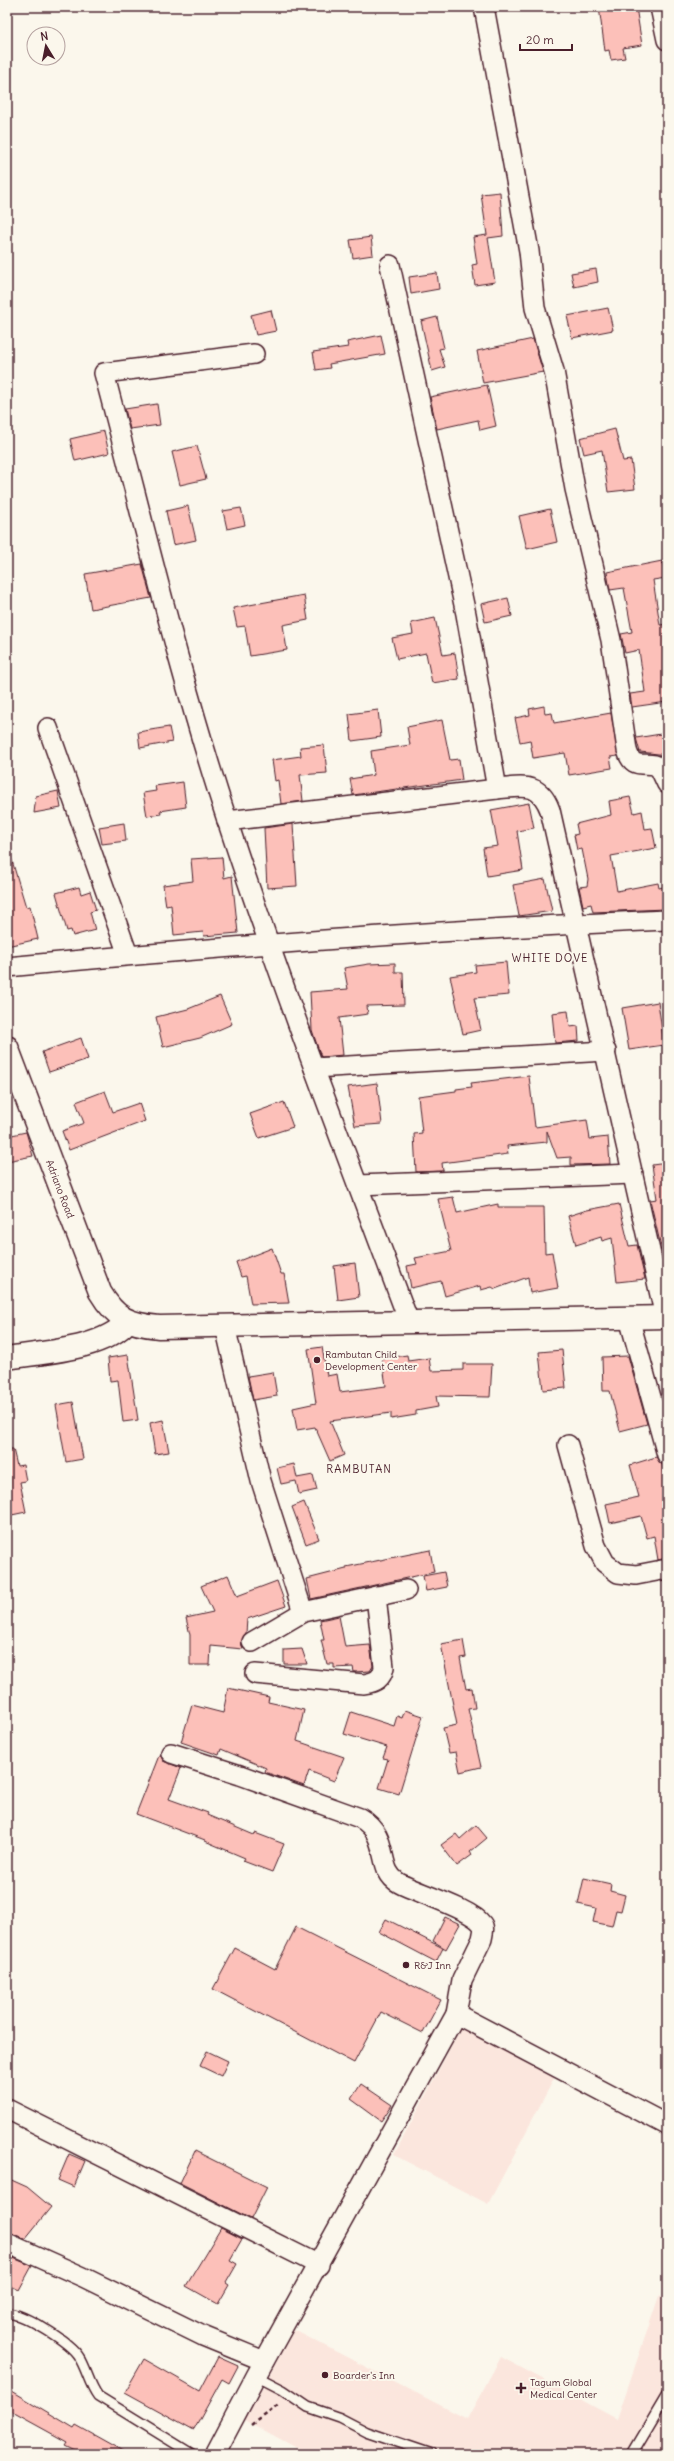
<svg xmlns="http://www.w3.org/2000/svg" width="674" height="2461" font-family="Delius,sans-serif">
	<rect width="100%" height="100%" fill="#fbf7ec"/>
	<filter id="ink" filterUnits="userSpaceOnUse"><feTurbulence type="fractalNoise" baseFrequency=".025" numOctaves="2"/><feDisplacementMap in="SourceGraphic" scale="8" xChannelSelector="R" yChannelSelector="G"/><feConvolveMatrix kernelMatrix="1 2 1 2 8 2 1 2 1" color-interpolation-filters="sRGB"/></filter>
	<g filter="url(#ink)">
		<g fill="#fbe6dd">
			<polygon points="463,2024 557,2073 488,2204 394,2155"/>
			<polygon points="659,2296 667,2300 667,2454 308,2454 245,2420 294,2330 467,2419 501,2357 617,2419"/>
		</g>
		<g fill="#fcc0b9" stroke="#4a1f2b">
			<polygon points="599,7 636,7 642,45 623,48 625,58 611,60 609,50 605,51"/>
			<polygon points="500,192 503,236 488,238 495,282 475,285 472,265 477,264 473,237 487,235 481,194"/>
			<polygon points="371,237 373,255 353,258 350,240"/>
			<polygon points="596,269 598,282 574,287 571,273"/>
			<polygon points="437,273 439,289 411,294 409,277"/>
			<polygon points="608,308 613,330 572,338 567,316"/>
			<polygon points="271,310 276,331 256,335 251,315"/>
			<polygon points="437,317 444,348 439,349 445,367 432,371 421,321"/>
			<polygon points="381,335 385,354 329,364 330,368 316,370 313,352 348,347 347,342"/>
			<polygon points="533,339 543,372 483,383 477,351"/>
			<polygon points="487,385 496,426 480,430 478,420 437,429 430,397"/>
			<polygon points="157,404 160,425 130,429 125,409"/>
			<polygon points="615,429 623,461 631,460 635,489 608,492 602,450 584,454 580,438"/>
			<polygon points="104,431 109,453 75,461 70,439"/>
			<polygon points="197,446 206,479 180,485 172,452"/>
			<polygon points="188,506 196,540 173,545 166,511"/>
			<polygon points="241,508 245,525 227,529 223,511"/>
			<polygon points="550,509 557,542 527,549 519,516"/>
			<polygon points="662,561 666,578 653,580 660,625 667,624 667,702 632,707 630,694 645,692 639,650 625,653 621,634 632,632 624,588 610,590 607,572"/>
			<polygon points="142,564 151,598 91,609 85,574"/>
			<polygon points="304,595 308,620 283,625 287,650 250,656 245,626 237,627 233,608"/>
			<polygon points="508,598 512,616 485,622 481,604"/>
			<polygon points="435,618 443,655 455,653 459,679 432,683 426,653 397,659 392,638 413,634 411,623"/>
			<polygon points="544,706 545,714 552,713 554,723 611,713 618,756 610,757 612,768 569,775 565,753 533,758 530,740 520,742 515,718 530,715 529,709"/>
			<polygon points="378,710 381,737 352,741 349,714"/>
			<polygon points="442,720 450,760 459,759 462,780 353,795 350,779 374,775 371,751 410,745 407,727"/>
			<polygon points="169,727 172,742 140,748 138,732"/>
			<polygon points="667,733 667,755 640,752 636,738"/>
			<polygon points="324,745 327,773 300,775 303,801 281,804 278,780 275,781 272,760 301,756 300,747"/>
			<polygon points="183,782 186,807 160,811 161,814 147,816 143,793 156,791 155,786"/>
			<polygon points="58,791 61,808 34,813 36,796"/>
			<polygon points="630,797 634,813 642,811 645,829 652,828 656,848 611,856 617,891 658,883 659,888 667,886 667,902 663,903 665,909 593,912 591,904 583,906 579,887 587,886 588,879 582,849 577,850 574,835 578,834 576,824 611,815 609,801"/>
			<polygon points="529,803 534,828 517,831 523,870 487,876 483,848 498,846 491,810"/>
			<polygon points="124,823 126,841 102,844 99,827"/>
			<polygon points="293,824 297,886 267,888 264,828"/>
			<polygon points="7,854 10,854 26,907 30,906 38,939 7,946"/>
			<polygon points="222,857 224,878 232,876 238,933 204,936 203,932 174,935 171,905 166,906 163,885 193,881 191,859"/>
			<polygon points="545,879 552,911 519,916 513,885"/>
			<polygon points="79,887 81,894 90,891 96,910 90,912 95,930 73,936 71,930 67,931 56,893"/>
			<polygon points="506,962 509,995 474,998 481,1030 463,1034 450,976 476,972 475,965"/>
			<polygon points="395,963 395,972 403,972 404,1005 367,1006 368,1014 339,1018 343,1055 321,1057 312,1030 310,992 348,989 344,968 369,964"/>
			<polygon points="220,996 232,1024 200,1038 163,1047 156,1017 188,1009"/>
			<polygon points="658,1002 664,1045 629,1050 622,1008"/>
			<polygon points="568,1011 570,1027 578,1026 579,1041 555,1043 552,1013"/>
			<polygon points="81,1038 88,1059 49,1072 42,1052"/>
			<polygon points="529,1076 535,1127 587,1120 590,1139 608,1137 610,1164 571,1165 571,1157 557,1158 547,1131 547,1142 507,1146 508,1154 442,1163 443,1171 416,1172 414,1134 422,1133 418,1096 456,1091 456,1089 472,1087 471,1083"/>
			<polygon points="377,1083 382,1124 355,1126 348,1087"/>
			<polygon points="105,1091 113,1112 139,1103 145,1121 69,1150 62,1131 84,1123 76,1102"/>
			<polygon points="284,1102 293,1127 259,1138 250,1114"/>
			<polygon points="26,1132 33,1156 7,1161 7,1136"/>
			<polygon points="667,1163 667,1250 662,1251 650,1200 657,1199 652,1165"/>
			<polygon points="453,1197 457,1213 498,1204 498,1207 544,1207 545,1253 552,1252 558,1288 530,1293 528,1277 495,1289 492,1287 481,1290 480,1286 445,1296 441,1281 411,1288 407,1266 417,1264 415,1258 451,1251 438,1199"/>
			<polygon points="619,1204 629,1246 637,1245 645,1279 617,1282 612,1238 602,1241 601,1237 576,1245 568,1216 587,1210"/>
			<polygon points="272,1248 281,1274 284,1274 289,1303 251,1304 246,1276 241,1277 236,1262"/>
			<polygon points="355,1263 359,1297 338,1300 334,1266"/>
			<polygon points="322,1347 327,1376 337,1374 340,1392 386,1386 382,1359 407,1355 408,1361 429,1358 431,1371 463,1370 463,1364 492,1364 490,1397 436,1396 438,1407 416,1411 416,1415 391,1419 391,1413 330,1421 344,1455 330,1461 315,1427 297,1430 293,1408 316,1403 308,1349"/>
			<polygon points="562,1350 566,1388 543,1390 539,1352"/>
			<polygon points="128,1355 138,1420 123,1422 118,1380 110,1381 108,1358"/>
			<polygon points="628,1356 647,1424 620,1431 610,1391 603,1391 602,1357"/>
			<polygon points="273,1372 277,1396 253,1400 248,1376"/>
			<polygon points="73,1402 83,1459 66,1462 56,1405"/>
			<polygon points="163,1420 169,1452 155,1454 150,1423"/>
			<polygon points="7,1449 13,1449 17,1466 23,1465 26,1481 20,1482 26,1512 7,1516"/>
			<polygon points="656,1457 662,1464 667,1485 667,1558 658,1560 654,1536 647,1538 641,1516 610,1523 606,1504 639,1497 630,1465"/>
			<polygon points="294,1464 297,1478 313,1475 317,1490 299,1494 296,1481 281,1484 277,1468"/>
			<polygon points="304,1502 319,1539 306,1544 292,1507"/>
			<polygon points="430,1550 434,1572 311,1599 307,1579 346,1569 346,1567"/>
			<polygon points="444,1572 447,1587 426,1591 423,1576"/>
			<polygon points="228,1575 237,1596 277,1581 286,1606 247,1619 246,1633 241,1642 243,1649 211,1646 210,1665 190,1665 190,1635 186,1618 213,1612 201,1586"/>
			<polygon points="339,1616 345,1647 370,1645 373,1666 370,1671 354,1672 353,1667 334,1668 334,1664 327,1664 321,1640 324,1640 320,1620"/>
			<polygon points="463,1640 466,1657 460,1658 466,1689 472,1688 475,1708 468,1709 481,1767 460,1772 456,1752 449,1753 443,1728 457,1725 441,1644"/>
			<polygon points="302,1649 307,1664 284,1664 284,1650"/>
			<polygon points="228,1688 269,1697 268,1702 304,1710 297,1741 344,1757 334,1781 309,1771 304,1786 265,1772 266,1768 221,1749 219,1755 181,1742 192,1705 223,1713"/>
			<polygon points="405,1710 423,1716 399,1794 379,1788 388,1759 383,1758 387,1747 344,1734 351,1712 394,1726 397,1716 402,1718"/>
			<polygon points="160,1753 163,1761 181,1768 169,1799 208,1813 207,1815 254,1835 255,1833 284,1844 272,1872 243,1861 245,1858 205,1841 205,1840 136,1814"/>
			<polygon points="476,1825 487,1838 470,1852 472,1855 457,1866 441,1845 456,1834 460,1839"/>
			<polygon points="584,1878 611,1884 610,1891 625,1895 621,1911 616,1910 612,1926 593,1922 596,1908 578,1904"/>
			<polygon points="445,1917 460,1924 446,1949 433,1941"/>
			<polygon points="386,1919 443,1948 436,1962 379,1932"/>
			<polygon points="296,1927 441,2000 423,2033 381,2012 354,2063 213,1989 235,1948 275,1969"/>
			<polygon points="207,2051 228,2061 221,2076 200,2066"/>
			<polygon points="361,2084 392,2105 381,2121 351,2099"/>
			<polygon points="195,2151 267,2187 251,2219 180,2183"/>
			<polygon points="69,2154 85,2161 74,2187 58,2180"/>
			<polygon points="7,2178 27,2187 51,2207 25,2239 7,2231"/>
			<polygon points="221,2228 242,2239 230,2260 237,2264 226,2283 229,2285 218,2304 186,2286"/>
			<polygon points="11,2257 32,2266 19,2290 7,2284 7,2264"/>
			<polygon points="218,2357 238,2366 229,2383 222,2379 194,2430 125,2392 144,2359 200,2391"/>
			<polygon points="7,2388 74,2428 76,2425 128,2454 83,2454 65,2445 67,2442 7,2409"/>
		</g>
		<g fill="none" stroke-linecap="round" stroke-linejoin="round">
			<defs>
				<g id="lane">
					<path d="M7,2313C24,2314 70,2342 79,2357C87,2370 89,2384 98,2396L192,2454"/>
					<polyline points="256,2376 283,2390 308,2407 340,2418 367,2432 432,2454"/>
					<polyline points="632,2454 667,2395"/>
				</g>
				<g id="street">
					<path d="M484,7L529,251L535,308L554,371L575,489L611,640L627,750C632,768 640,763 655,765L660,769L667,784"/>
					<polyline points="660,7 667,40"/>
					<polyline points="390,265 466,614 497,789"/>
					<path d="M254,354L104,373C144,523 179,675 228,823C283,991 347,1156 409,1322"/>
					<polyline points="48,728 128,955"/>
					<path d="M227,821L497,789C523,787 539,781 550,810L665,1317"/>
					<path d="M7,967C226,946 447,929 667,920"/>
					<polyline points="314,1068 606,1051"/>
					<polyline points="358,1185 633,1174"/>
					<polyline points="629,1318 667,1455"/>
					<polyline points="225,1326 261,1481 303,1612"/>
					<polyline points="568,1445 596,1546 605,1563 618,1573 636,1575 667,1569"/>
					<polyline points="252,1642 303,1612 406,1590"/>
					<path d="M255,1674L364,1684C376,1682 382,1679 384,1667L376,1596"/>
					<path d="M171,1753L240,1775L360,1818C392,1836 375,1870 399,1883C417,1893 472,1909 482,1924C485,1928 483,1933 482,1939L462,1980L456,2014"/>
					<polyline points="7,2109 319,2265"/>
					<polyline points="7,2243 83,2277 203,2336 264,2361"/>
					<polyline points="215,2454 256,2376 456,2014 667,2125"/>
				</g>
				<g id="secondary">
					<path d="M7,1047L100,1292C116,1319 129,1324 159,1327L667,1317"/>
					<path d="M7,1358C43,1352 103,1350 128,1321"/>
				</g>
			</defs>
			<use href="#lane" stroke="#4a1f2b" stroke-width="12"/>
			<use href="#street" stroke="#4a1f2b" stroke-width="22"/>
			<use href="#secondary" stroke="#4a1f2b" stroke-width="25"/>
			<polyline stroke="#4a1f2b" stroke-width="2.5" stroke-dasharray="4 3" stroke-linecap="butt" points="252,2425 280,2404"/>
			<use href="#lane" stroke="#fbf7ec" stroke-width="9"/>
			<use href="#street" stroke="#fbf7ec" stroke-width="19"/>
			<use href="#secondary" stroke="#fbf7ec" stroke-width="22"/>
		</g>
	</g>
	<g fill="#4a1f2b" stroke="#fbf7ec" stroke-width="1.5">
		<circle cx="317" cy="1360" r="4"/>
		<circle cx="406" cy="1965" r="4"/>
		<circle cx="325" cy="2375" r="4"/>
		<path d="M519 2382h4v4h4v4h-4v4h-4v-4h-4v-4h4z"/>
	</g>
	<g text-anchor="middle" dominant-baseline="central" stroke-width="4" stroke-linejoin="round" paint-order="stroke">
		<g font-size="10" fill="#4a1f2b" stroke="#fbf7ec">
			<text transform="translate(60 1189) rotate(69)">Adriano Road</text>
		</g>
		<g font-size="10" fill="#4a1f2b" stroke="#fbf7ec" text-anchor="start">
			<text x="325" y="1354">Rambutan Child<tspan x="325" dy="12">Development Center</tspan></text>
			<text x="414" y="1965">R&amp;J Inn</text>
			<text x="333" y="2375">Boarder's Inn</text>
			<text x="530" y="2382">Tagum Global<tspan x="530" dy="12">Medical Center</tspan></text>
		</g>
		<g font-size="11" letter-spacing="1" fill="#4a1f2b" stroke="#fbf7ec">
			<text x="550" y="958">WHITE DOVE</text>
			<text x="359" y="1469">RAMBUTAN</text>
		</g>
	</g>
	<rect width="674" height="2461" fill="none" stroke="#fbf7ec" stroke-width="24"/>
	<rect x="12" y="12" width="650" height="2437" fill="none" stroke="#4a1f2b" stroke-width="1.5" filter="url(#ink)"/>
	<g transform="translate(46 46) rotate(350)"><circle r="19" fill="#fbf7ec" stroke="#b4a19f"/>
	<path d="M0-3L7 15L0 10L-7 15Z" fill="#4a1f2b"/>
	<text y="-6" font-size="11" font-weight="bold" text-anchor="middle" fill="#4a1f2b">N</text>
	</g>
	<path d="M520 44v6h52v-6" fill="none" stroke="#4a1f2b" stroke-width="2"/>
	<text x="526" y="44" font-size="12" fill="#4a1f2b" stroke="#fbf7ec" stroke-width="3" paint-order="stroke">20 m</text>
</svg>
